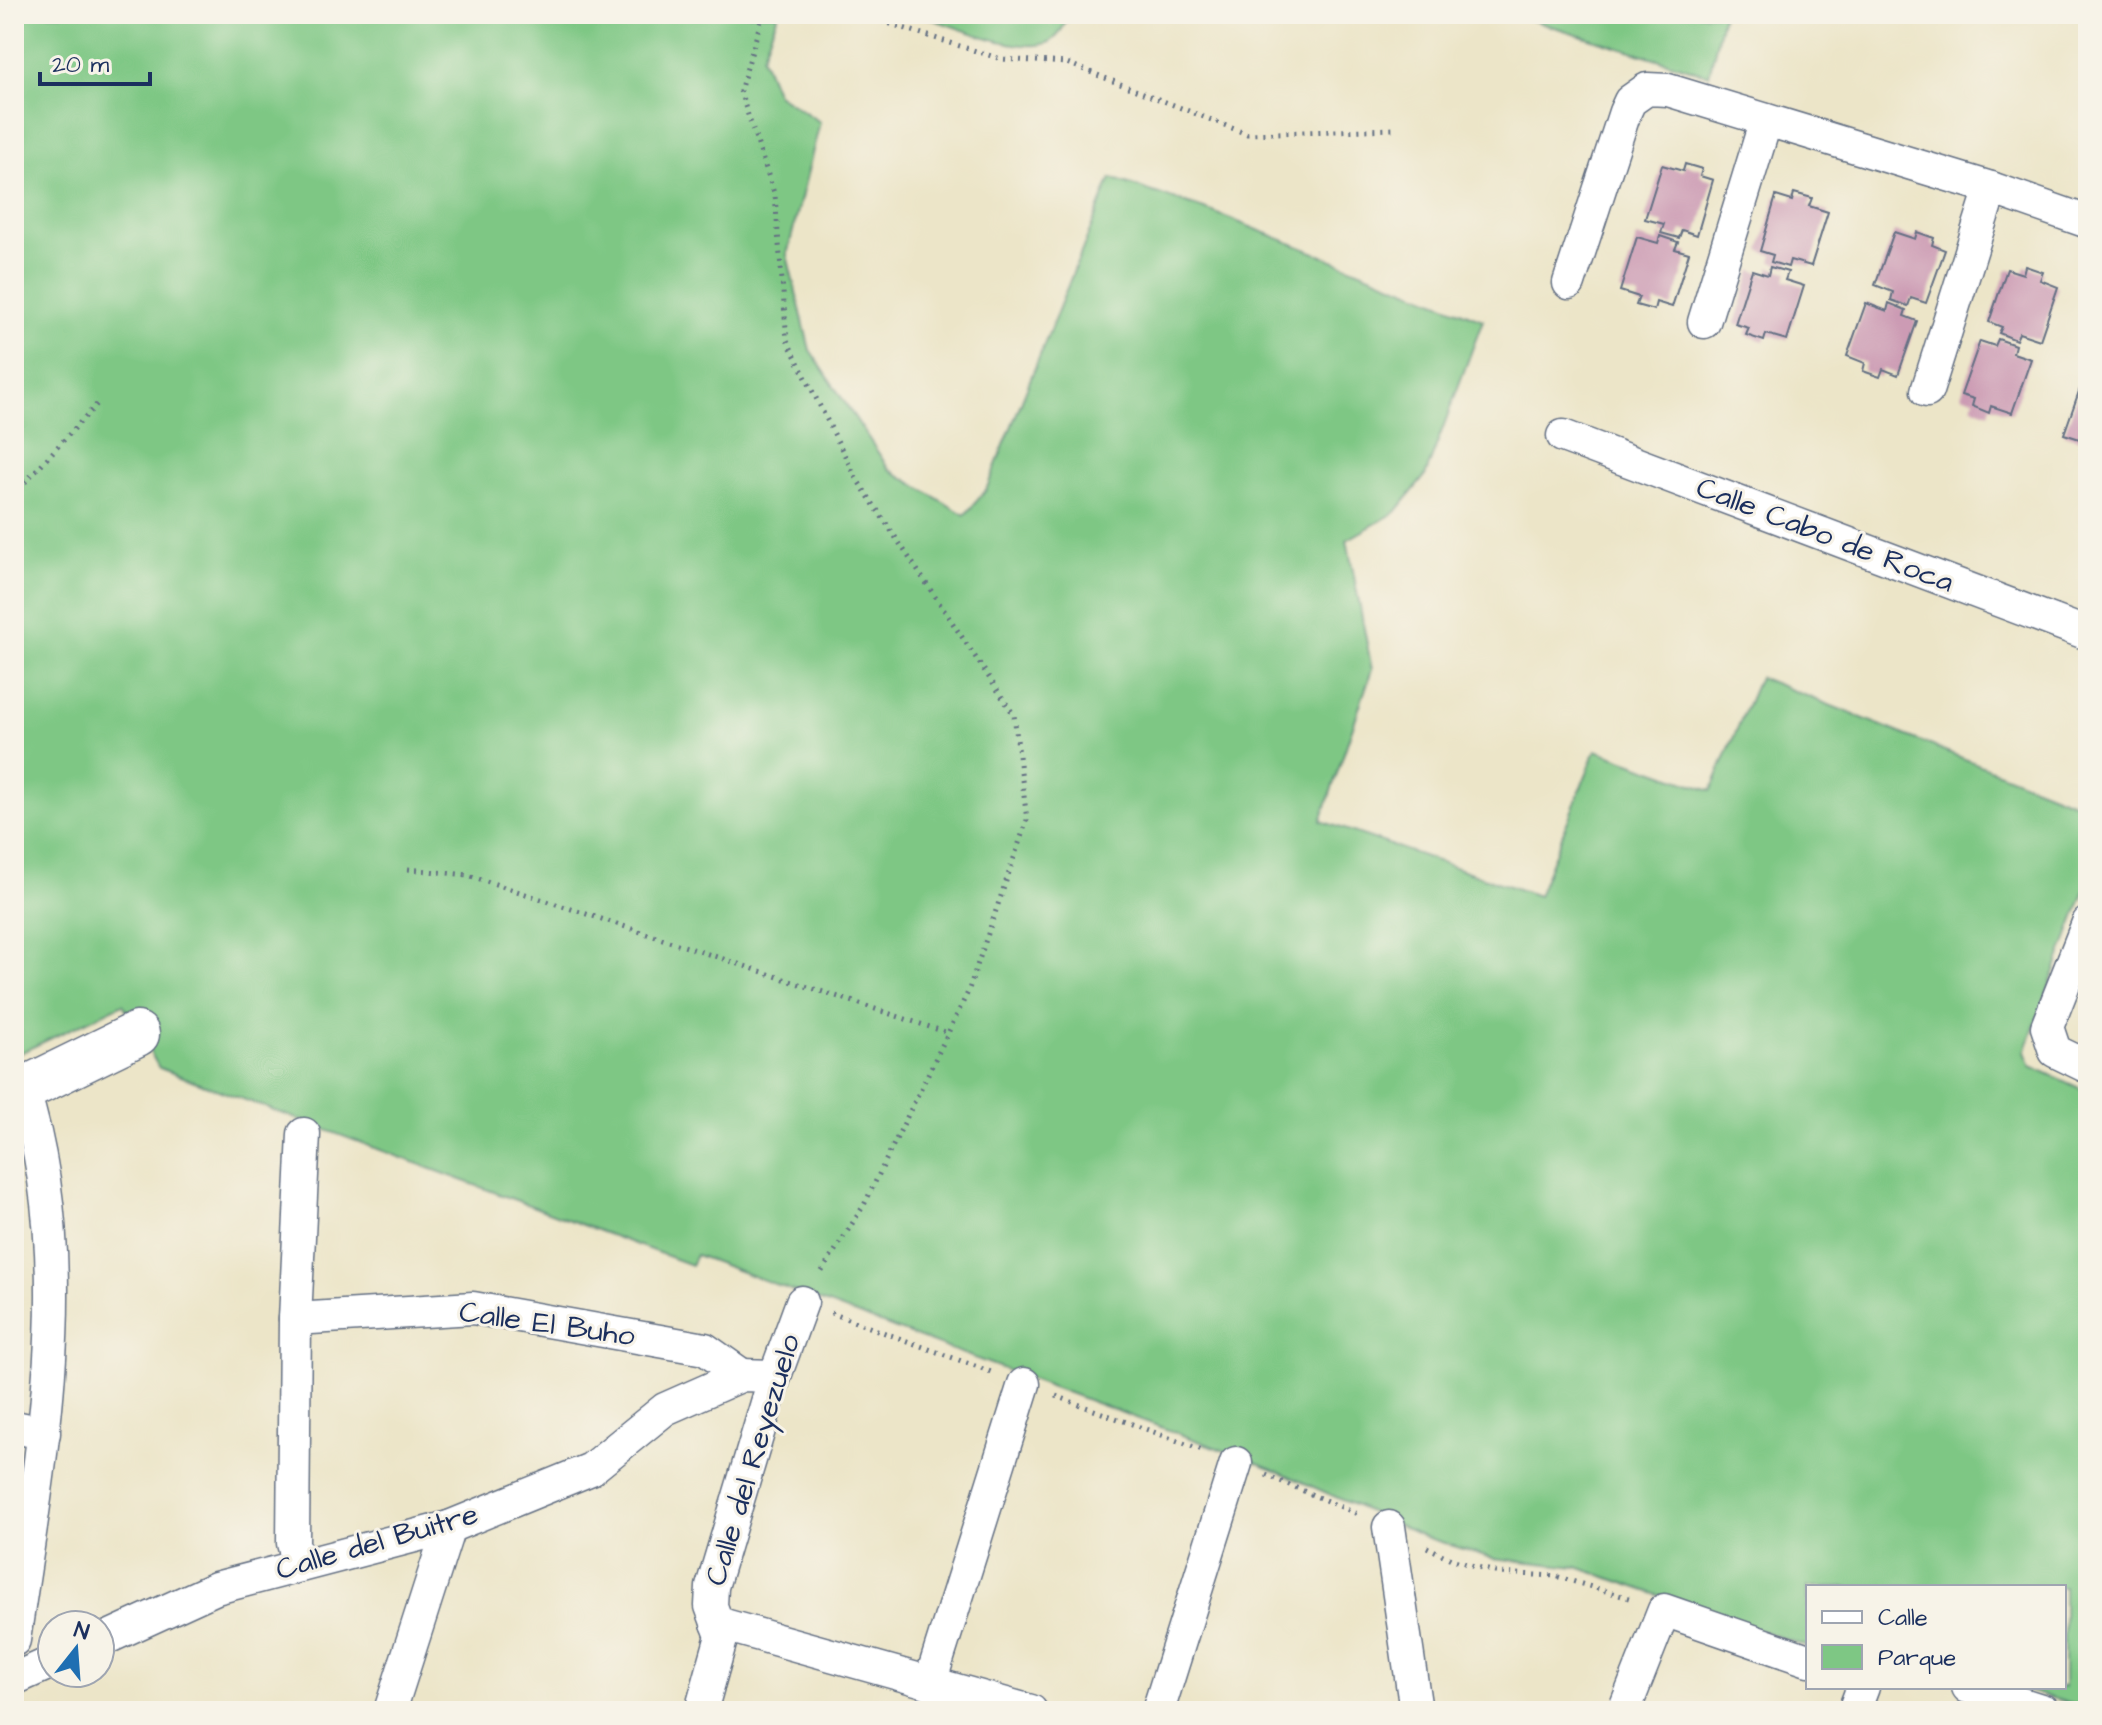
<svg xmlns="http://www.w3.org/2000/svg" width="2102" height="1725" font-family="'Architects Daughter',sans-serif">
	<rect width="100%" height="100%" fill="#f7f3e8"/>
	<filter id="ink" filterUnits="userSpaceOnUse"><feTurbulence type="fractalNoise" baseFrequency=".0125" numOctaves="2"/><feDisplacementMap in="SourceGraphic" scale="16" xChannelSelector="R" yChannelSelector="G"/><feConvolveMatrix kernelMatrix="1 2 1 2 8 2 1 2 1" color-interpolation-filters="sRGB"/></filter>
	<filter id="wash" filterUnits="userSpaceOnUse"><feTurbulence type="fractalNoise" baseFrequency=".006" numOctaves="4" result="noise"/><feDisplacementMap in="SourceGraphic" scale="32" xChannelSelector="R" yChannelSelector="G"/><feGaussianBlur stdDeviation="1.8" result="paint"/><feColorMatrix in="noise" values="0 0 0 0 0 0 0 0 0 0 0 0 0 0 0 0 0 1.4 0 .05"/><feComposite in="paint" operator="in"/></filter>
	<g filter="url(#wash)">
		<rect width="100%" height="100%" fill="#ece5c8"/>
		<g fill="#7ec784" stroke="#4c7b71" stroke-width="2">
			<polygon points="14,14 778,14 762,57 777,94 820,122 787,255 810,350 889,469 965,515 986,490 1111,178 1213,212 1483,320 1425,476 1396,512 1347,540 1372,670 1321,821 1538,896 1596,750 1711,791 1759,677 2088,808 2088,882 2025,1052 2031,1066 2088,1092 2088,1709 2015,1687 2064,1687 2064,1587 1808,1587 1808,1647 1577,1567 1492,1558 1425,1537 1271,1468 696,1255 691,1265 159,1068 123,1004 14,1056"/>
			<path d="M917,14H1070C1064,25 1059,39 1047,43C1015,54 950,24 917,14Z"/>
			<polygon points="1512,14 1723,14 1709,75"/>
		</g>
		<g id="blocks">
			<g fill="#cc9bb4">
				<polygon points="1685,164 1702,169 1700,176 1713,180 1697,235 1682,230 1679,238 1661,233 1664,224 1645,219 1662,165 1683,171"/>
				<polygon points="1794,193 1812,198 1809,206 1828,212 1811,266 1790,260 1788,267 1771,262 1773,255 1760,251 1776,196 1792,201"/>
				<polygon points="1894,232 1915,239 1917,232 1934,238 1932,245 1945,250 1926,303 1911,298 1908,306 1891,300 1893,292 1875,285"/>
				<polygon points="1660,236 1678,242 1675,249 1689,253 1672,307 1656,302 1654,310 1636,305 1639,297 1620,291 1637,237 1658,243"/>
				<polygon points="2025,266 2043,272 2040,280 2058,287 2040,340 2019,333 2016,340 1999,333 2002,327 1989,322 2007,269 2023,274"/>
				<polygon points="1770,267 1788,272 1785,280 1804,286 1787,340 1766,334 1764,341 1746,335 1749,328 1735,324 1752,270 1768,275"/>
				<polygon points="1866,303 1887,311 1889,303 1906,310 1904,316 1917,321 1898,375 1883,369 1880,377 1863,371 1865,363 1847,356"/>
				<polygon points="1998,339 2015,345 2013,353 2031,359 2012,413 1991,406 1989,413 1972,406 1974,399 1961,395 1980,341 1995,346"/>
				<polygon points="2083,380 2088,382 2088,451 2080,448 2083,440 2064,434"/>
			</g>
		</g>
	</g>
	<g filter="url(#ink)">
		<use href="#blocks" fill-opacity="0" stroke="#646f83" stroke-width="2"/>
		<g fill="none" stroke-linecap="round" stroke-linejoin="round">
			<defs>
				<g id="street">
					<polyline points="1569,283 1625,112 1630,101 1647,89 1668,90 1991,188 2088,222"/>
					<polyline points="1704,322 1766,120"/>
					<polyline points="1927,391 1991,188"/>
					<polyline points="1563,436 2088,634"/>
					<polyline points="2088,923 2047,1027 2055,1051 2088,1067"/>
					<polyline points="295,1319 473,1308 705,1349 742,1375"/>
					<polyline points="14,1427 44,1433"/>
					<polyline points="1389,1527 1416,1711"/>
					<polyline points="299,1566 293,1543 295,1319 304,1134"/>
					<polyline points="717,1623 1031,1711"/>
					<path d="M14,1640C40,1461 80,1266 23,1089"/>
					<polyline points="100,1641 216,1588 449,1527 591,1469 665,1409 742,1375 775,1376"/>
					<polyline points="14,1679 52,1662"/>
					<polyline points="930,1683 1024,1384"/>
					<polyline points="1968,1687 2044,1711"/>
					<polyline points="390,1711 449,1527"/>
					<polyline points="701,1711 722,1636 711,1606 712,1587 775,1376 802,1302"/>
					<polyline points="1158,1711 1236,1463"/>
					<polyline points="1624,1711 1664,1610 1808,1660"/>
					<polyline points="1854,1711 1863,1687"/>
				</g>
				<polyline id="secondary" points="14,1094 137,1034"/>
			</defs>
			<use href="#street" stroke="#646f83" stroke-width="35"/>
			<use href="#secondary" stroke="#646f83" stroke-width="47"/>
			<g stroke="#646f83" stroke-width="5" stroke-dasharray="2 6" stroke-linecap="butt">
				<polyline points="763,14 740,91 775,196 787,340 856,478 1014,715 1027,820 968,992 864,1205 819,1276"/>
				<polyline points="859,14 1001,59 1067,63 1247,134 1394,129"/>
				<polyline points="14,494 98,403"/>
				<polyline points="408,869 468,875 948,1033"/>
				<polyline points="831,1313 994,1373"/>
				<polyline points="1056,1396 1205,1451"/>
				<polyline points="1266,1475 1360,1515"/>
				<polyline points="1427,1547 1451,1559 1498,1573 1555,1576 1632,1599"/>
			</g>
			<use href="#street" stroke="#fff" stroke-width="32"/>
			<use href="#secondary" stroke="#fff" stroke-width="44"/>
		</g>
	</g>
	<g text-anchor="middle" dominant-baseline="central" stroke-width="6" stroke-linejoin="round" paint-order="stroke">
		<g font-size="30" fill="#1b2f5e" stroke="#f7f3e8">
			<text transform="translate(1825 535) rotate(21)">Calle Cabo de Roca</text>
			<text transform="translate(547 1324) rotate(8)">Calle El Buho</text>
			<text transform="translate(753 1460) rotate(-73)">Calle del Reyezuelo</text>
			<text transform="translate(377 1542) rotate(-16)">Calle del Buitre</text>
		</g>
	</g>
	<rect width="2102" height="1725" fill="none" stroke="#f7f3e8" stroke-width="48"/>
	<rect x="1806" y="1585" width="260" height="104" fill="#f7f3e8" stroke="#9fa5b1" stroke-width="2"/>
	<rect x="1822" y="1611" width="40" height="12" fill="#ffffff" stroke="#9fa5b1" stroke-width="2"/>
	<text x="1878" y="1625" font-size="24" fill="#1b2f5e">Calle</text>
	<rect x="1822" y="1645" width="40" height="24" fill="#7ec784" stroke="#9fa5b1" stroke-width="2"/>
	<text x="1878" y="1665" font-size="24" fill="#1b2f5e">Parque</text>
	<g transform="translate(76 1649) rotate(17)"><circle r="38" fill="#f7f3e8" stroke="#9fa5b1" stroke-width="2"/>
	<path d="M0-6L14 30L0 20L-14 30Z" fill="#1f6fb2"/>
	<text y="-12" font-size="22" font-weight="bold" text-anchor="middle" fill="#1b2f5e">N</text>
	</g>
	<path d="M40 72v12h110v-12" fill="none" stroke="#1b2f5e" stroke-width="4"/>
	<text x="52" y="72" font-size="24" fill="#1b2f5e" stroke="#f7f3e8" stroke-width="6" paint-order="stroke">20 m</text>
</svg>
